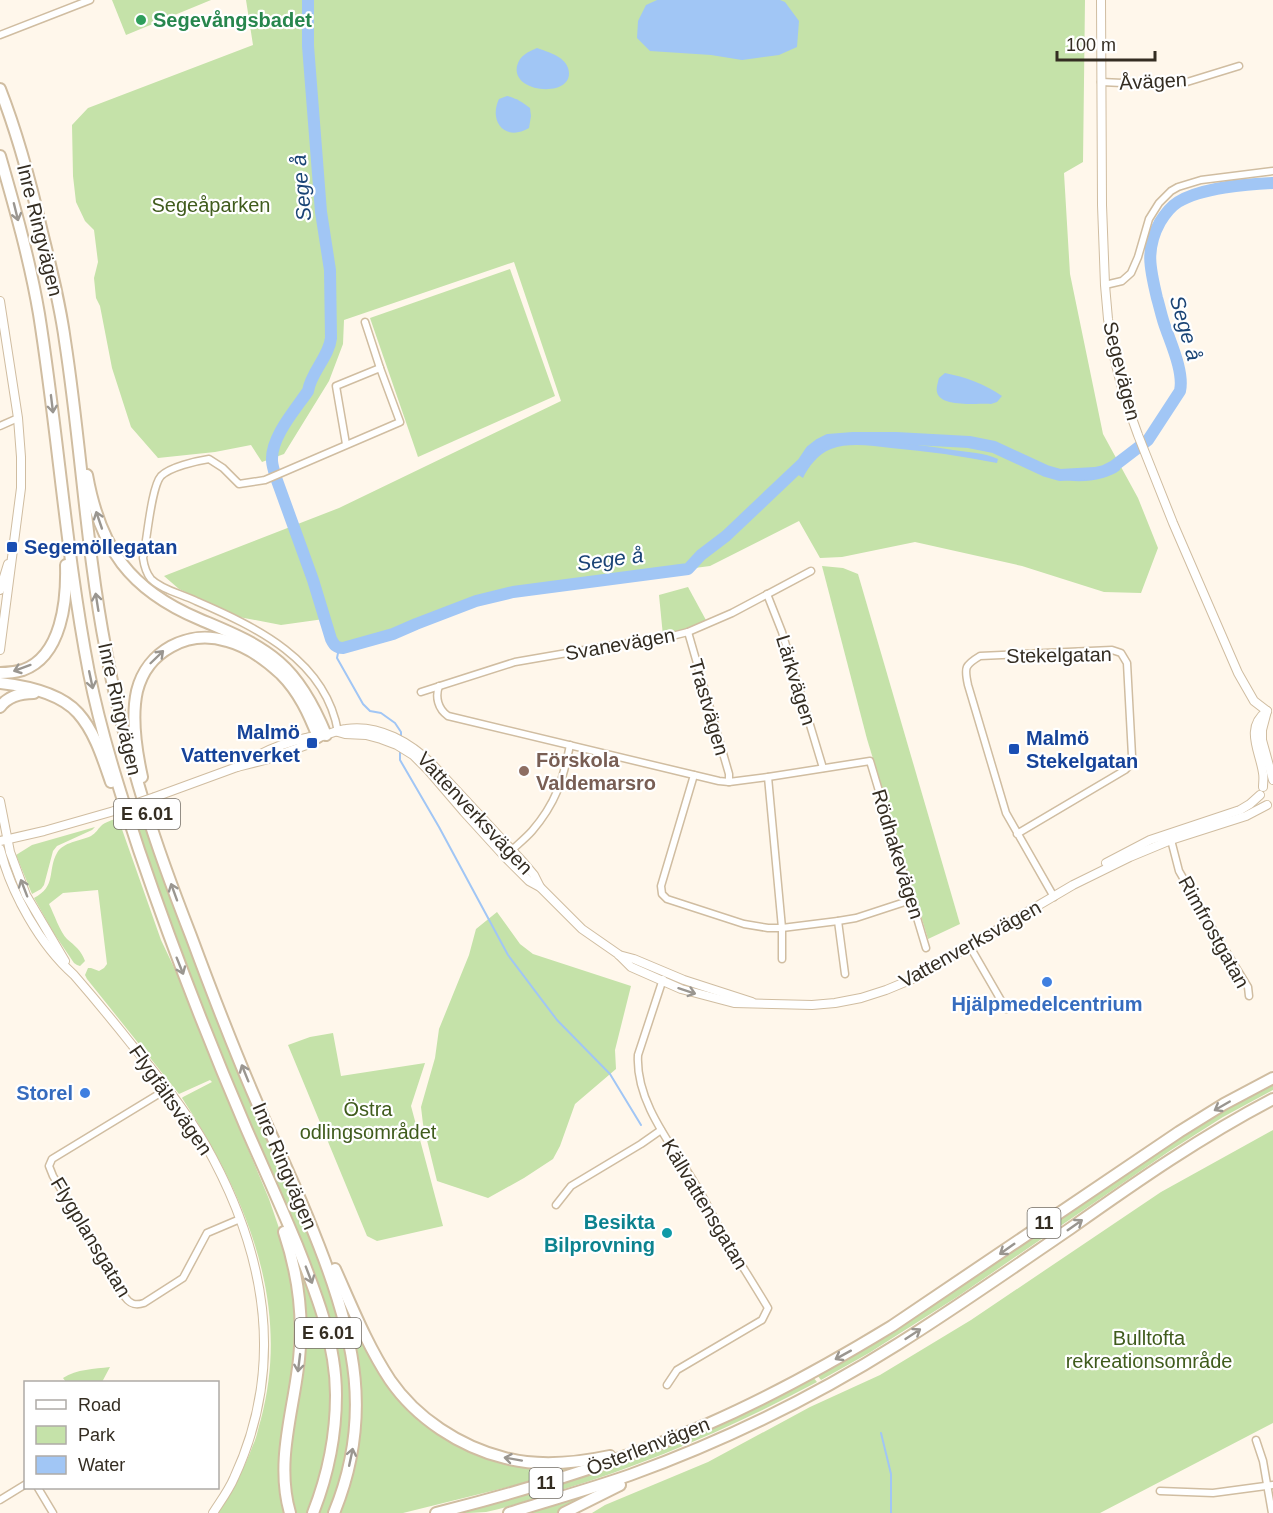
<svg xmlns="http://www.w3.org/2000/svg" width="1273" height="1513" font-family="Helvetica,sans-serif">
	<rect width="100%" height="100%" fill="#fff7eb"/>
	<g fill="#c5e2a9">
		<polygon points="112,0 211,0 126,35"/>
		<path d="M246,0H1085L1083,162L1064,173L1070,274L1103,434L1138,498L1158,548L1141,593L1104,592L1022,566L915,542L842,557L820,558L799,521L710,566L513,592L476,601L416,624L393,634L343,648C329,647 328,630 324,619L281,625L239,617L179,589L164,576L339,508L561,401L514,262L344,320L343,344L329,381L284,454L262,462L251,445L215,452L158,458L131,427L112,368L100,306L96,298L94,278L98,262L94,230L85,221L76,202L73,176L72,125L88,108L253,45Z"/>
		<polygon points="510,269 555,396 418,457 370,318"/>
		<polygon points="822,566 843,568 858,574 960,924 928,939 867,739"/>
		<polygon points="688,587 707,622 685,630 663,636 659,595"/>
		<path d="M142,810L233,1061L320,1262C343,1327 358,1382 347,1451C344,1472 336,1493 329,1513H319L333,1468L340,1426L341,1403L336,1352L253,1133L200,1005L153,877L132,814Z"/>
		<path d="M118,818L161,940L179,978L210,1058L269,1199L291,1263L298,1314L286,1513H217C231,1491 244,1470 253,1445C257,1437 258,1428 261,1419C292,1303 245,1194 182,1098L183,1097L212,1082L210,1080L179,1094L87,979L85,975L88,968H91L99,971L104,968L107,964L98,890L63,893L49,904C54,914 60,932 67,939C75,946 81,950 85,961L80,966L77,965L74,963L53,932L34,898C57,886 47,871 57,853C63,842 80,841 91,836C96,833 97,830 101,826C105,822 113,820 118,818Z"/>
		<polygon points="95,827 92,830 57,846 53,851 44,885 41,889 32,894 16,855 32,845"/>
		<polygon points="497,912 520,944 533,954 631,986 615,1050 616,1069 575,1104 560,1146 553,1159 524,1178 488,1198 437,1181 423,1124 421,1107 435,1058 439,1029 469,955 476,929"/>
		<polygon points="333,1033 341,1076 425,1063 411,1106 443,1226 377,1241 367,1236 288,1045 310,1037"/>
		<polygon points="1273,1082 1273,1090 1223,1117 1171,1150 957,1297 869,1353 821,1380 817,1375 1183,1133"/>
		<polygon points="1273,1130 1273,1423 1100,1513 592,1513 605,1505 708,1462 810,1407 880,1375 971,1320 1161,1192"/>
		<path d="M301,1269C334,1356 343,1425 307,1513H295L288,1484L299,1270Z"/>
		<path d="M345,1302L387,1381L465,1447L579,1466L512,1486L403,1513H341C368,1443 366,1373 345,1302Z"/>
		<path d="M110,1367L102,1382H66L63,1378C77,1369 94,1369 110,1367Z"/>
		<path d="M813,1377L817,1382C735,1426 650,1463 561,1490C536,1497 511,1507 486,1512C475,1513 462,1513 450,1513L539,1489Z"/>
		<polygon points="594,1491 595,1493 558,1513 523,1513"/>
	</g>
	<g fill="#a1c6f5">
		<polygon points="657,0 780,0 785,2 799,21 797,47 779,55 742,60 711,55 650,51 637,38 638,21 646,5"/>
		<path d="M537,48C548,52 564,56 568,68C578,98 511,95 517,66C520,55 528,52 537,48Z"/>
		<path d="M507,96C516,98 522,102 530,108L531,116L529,128C506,142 488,122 499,99Z"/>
		<path d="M945,373C965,377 985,384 1002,396L997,402L991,404C979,403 940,408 937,392C936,388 938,382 939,378Z"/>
		<path d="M842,441C879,440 916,444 953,450C968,452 985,453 998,459L997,463C962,456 927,451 891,448C872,446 850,442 831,449C819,453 808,467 803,478L797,474L820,447L831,443Z"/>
		<path d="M1119,467L1120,470C1115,474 1109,476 1103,478C1080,484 1060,481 1038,473L1039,470C1068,481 1092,482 1119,467Z"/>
	</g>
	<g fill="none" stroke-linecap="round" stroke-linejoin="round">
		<g stroke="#a1c6f5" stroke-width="2">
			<polyline points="339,648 337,658 363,704 370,711 381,713 395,723 401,732 401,738"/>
			<polyline points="400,749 400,760 439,827 508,955 557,1020 610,1074 641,1125"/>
			<polyline points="881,1433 891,1474 891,1513"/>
		</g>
		<path stroke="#a1c6f5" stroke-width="12" d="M308,0V46L321,212L330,270L331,338C329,357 311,372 308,391C295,410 271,437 272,460C272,465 274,470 275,475L313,580L331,639C334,645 336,648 343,648L393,634L416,624L476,601L513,592L688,569L701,555L726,536L803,463L811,451L820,444L828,440L853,438H896L969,442L994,447L1046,471L1060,475L1095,473L1104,471L1114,466L1148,440L1180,391C1184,373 1172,346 1166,329C1162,319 1160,308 1157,298C1150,269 1145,249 1160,222C1165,214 1170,207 1178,202C1201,188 1247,184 1273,183"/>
		<defs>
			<g id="minor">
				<polyline points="0,35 90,0"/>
				<polyline points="1101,82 1144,84 1187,82 1239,66"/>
				<polyline points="1105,285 1122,281 1131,273 1138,257 1149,219 1159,203 1171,191 1178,187 1201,180 1273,171"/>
				<polyline points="0,426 18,418"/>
				<polyline points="346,444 336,386 380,368"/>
				<polyline points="767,594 782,632 823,768"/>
				<polyline points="688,632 729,774 729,782"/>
				<path d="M439,686C435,697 438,709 448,716L719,781L729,782L768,777L870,761L926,948"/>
				<polyline points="421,692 515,662 619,644 652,641 688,632 732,613 811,571"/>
				<path d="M338,732C326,660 256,627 196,601C182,594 162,590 151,579C146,573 144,565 143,558C147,541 151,487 161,476C170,467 196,461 209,459L223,468L239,484L265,480L400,422L380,368L365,322"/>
				<polyline points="694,775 661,886 662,894 667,899 744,924 768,928 782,928 838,921 856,918 911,900"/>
				<polyline points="768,777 782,928 782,959"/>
				<path d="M1017,834L1125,770L1131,764L1132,756L1127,663L1121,653L1112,650L980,656C965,665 964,667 968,685L1006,813L1054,897"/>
				<polyline points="1170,836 1179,871 1216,935 1248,987 1249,996"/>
				<path d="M505,857C513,848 524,840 532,831C556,803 563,780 570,745"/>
				<polyline points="838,921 845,974"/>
				<polyline points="969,945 1006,1009"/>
				<path d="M663,979L638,1055C635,1105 677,1151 700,1192C708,1206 715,1220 722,1233C737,1258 753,1283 768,1308L762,1320L677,1370L667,1385"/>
				<path d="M167,1089L52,1159L49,1166L53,1176L125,1297C130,1304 135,1306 144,1303L183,1278L207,1233L240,1219"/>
				<polyline points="556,1205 571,1186 641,1144 661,1130"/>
				<polyline points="1256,1440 1263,1461 1272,1513"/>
				<polyline points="38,1488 53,1513"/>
				<polyline points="1160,1491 1213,1493 1273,1485"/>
				<polyline points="0,1500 26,1484"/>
			</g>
			<g id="tertiary">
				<polyline points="1101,0 1102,205 1105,285 1108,319 1115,361 1124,396 1138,435 1173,523 1238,673 1254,701 1267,711"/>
				<polyline points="0,301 18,418 21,457 21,488 0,650"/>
				<polyline points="0,590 8,564"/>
				<polyline points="1267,711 1262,730 1262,740 1273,780"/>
				<polyline points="338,732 345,734 366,735 381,739 397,745 413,755 428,770 464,812 505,857 529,881 540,887 582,929 618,954 631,967 681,989 734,1003 812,1005 835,1003 861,998 886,990 915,978 1073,885 1130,857 1171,840 1246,816 1267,805"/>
				<path d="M237,767C258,754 282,743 306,738C310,736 315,737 319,737C328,735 337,730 346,729C379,724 411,743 433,765L523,862L534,875L540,887"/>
				<path d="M1263,787C1263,783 1264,778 1263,773C1260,751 1244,728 1267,711"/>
				<polyline points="155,797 237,767 265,760 312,743 318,737"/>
				<polyline points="0,801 10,852 26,895 65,961"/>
				<polyline points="0,841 44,831 114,811"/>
				<path d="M0,849C11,893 40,945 74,975C94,998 113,1021 132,1045C158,1076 184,1108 205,1144C265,1250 287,1364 234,1478C229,1490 220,1502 213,1513"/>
				<polyline points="1106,863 1150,840 1240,810 1250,804 1260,795"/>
				<polyline points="619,955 634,959 684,980 752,1002"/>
			</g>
			<g id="motorway">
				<path d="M0,89C18,135 31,184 42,232C51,268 60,304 65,341C81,444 86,549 106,651C116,705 130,758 146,810C159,853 175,895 191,936C215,1001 240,1066 269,1130C287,1168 304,1207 319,1246C355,1338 373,1418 334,1513"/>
				<path d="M0,156C15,208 30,261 39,314C58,433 66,554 89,673C101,733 120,792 139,850C171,944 207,1037 246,1128C263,1167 281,1206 297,1245C316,1293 336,1343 336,1395C336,1436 328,1475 313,1513"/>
				<path d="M87,475C100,548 130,590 199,619C227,631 256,642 279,662C301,681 315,708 326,735"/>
				<path d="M0,673C7,673 16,672 23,670C62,656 67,600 66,565"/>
				<path d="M0,683C26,686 60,693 78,713C95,732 103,759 111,782"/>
				<path d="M0,707C8,696 20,693 34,693"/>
				<path d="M142,777C136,750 131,718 137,691C147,651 188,629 227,641C246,646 266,660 281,674C299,692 309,714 318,737"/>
				<path d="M284,1232C298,1274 304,1315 299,1359C294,1410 275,1461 290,1513"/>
				<path d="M335,1269C352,1307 367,1345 390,1380C416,1418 460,1447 505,1458C539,1467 577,1463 610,1456"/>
				<path d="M436,1513C529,1490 620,1461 708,1424C772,1396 833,1362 892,1326L1179,1132L1224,1104L1273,1078"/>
				<path d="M509,1513C550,1500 590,1489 630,1475C724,1441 814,1397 898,1344C957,1307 1014,1267 1071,1228C1136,1182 1202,1136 1273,1099"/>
				<polyline points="564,1513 620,1485"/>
			</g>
		</defs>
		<use href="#minor" stroke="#d0bda1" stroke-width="9"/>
		<use href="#tertiary" stroke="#d0bda1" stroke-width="10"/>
		<use href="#motorway" stroke="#d0bda1" stroke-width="14"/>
		<use href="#minor" stroke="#fff" stroke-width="6"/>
		<use href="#tertiary" stroke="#fff" stroke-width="8"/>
		<use href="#motorway" stroke="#fff" stroke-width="10"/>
		<defs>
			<polyline id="tertiary-bridge" points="114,811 155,797"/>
		</defs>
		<use href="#tertiary-bridge" stroke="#d0bda1" stroke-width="10" stroke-linecap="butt"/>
		<use href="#tertiary-bridge" stroke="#fff" stroke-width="8"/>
	</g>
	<defs><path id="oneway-shaft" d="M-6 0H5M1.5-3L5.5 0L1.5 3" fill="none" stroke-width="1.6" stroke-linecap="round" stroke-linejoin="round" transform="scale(1.5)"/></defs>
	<g stroke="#9a9690">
		<use href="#oneway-shaft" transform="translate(16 212) rotate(76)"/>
		<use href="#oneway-shaft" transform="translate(52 404) rotate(83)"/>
		<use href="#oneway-shaft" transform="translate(99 520) rotate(-109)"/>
		<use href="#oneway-shaft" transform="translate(97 602) rotate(-99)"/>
		<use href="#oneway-shaft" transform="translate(157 657) rotate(-44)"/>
		<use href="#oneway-shaft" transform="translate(22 668) rotate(160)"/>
		<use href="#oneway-shaft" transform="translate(91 680) rotate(78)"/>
		<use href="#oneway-shaft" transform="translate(24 888) rotate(-111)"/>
		<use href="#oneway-shaft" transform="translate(174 892) rotate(-110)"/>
		<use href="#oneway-shaft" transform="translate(180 966) rotate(68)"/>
		<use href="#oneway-shaft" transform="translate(687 991) rotate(18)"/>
		<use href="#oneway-shaft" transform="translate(245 1073) rotate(-112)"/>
		<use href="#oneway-shaft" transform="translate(1222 1106) rotate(150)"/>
		<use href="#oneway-shaft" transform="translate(1075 1225) rotate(-35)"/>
		<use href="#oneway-shaft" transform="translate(1007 1249) rotate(145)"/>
		<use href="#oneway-shaft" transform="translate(309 1275) rotate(69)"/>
		<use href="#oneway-shaft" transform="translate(913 1334) rotate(-33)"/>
		<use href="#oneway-shaft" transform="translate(843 1355) rotate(151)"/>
		<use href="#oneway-shaft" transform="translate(299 1363) rotate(97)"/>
		<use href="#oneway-shaft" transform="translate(351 1457) rotate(-78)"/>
		<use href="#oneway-shaft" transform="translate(513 1459) rotate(-170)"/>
	</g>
	<circle fill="#2e9e5b" stroke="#fff" stroke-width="2" cx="141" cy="20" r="6"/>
	<g fill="#1a4fb4" stroke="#fff" stroke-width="2">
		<rect x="6" y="541" width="12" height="12" rx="3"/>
		<rect x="306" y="737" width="12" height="12" rx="3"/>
		<rect x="1008" y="743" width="12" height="12" rx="3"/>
	</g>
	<circle fill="#8d6e63" stroke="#fff" stroke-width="2" cx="524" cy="771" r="6"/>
	<g fill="#3f7fe0" stroke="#fff" stroke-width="2">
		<circle cx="1047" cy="982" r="6"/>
		<circle cx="85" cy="1093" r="6"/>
	</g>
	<circle fill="#0f9aa8" stroke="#fff" stroke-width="2" cx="667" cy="1233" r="6"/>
	<g text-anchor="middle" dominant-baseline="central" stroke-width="4.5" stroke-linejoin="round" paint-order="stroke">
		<g fill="#fff" stroke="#716c64" stroke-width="1.5">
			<rect x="114" y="799" width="66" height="30" rx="4.5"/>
			<rect x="1027.5" y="1208" width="33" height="30" rx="4.5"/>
			<rect x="295" y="1318" width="66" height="30" rx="4.5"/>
			<rect x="529.5" y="1468" width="33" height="30" rx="4.5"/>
		</g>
		<g font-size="18" font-weight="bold" fill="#342d22">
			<text x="147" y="814">E 6.01</text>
			<text x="1044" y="1223">11</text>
			<text x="328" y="1333">E 6.01</text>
			<text x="546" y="1483">11</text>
		</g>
		<g font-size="20" font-weight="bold" fill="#27864d" stroke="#fff" text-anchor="start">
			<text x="153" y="20">Segevångsbadet</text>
		</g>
		<g font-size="20" fill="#342d22" stroke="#fff">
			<text transform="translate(1153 81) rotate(-3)">Åvägen</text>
			<text transform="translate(40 230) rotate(76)">Inre Ringvägen</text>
			<text transform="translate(1122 371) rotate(76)">Segevägen</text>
			<text transform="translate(620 644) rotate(-10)">Svanevägen</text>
			<text transform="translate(1059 655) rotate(-1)">Stekelgatan</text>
			<text transform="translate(796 680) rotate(73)">Lärkvägen</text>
			<text transform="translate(709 707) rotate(74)">Trastvägen</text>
			<text transform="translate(120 709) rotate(77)">Inre Ringvägen</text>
			<text transform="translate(475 813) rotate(47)">Vattenverksvägen</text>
			<text transform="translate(898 854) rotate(73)">Rödhakevägen</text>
			<text transform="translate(1214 932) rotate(61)">Rimfrostgatan</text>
			<text transform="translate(970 944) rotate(-29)">Vattenverksvägen</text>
			<text transform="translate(171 1100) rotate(55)">Flygfältsvägen</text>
			<text transform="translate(285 1166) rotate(67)">Inre Ringvägen</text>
			<text transform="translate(705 1204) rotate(59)">Källvattensgatan</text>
			<text transform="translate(91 1237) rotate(59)">Flygplansgatan</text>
			<text transform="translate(648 1446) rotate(-21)">Österlenvägen</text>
		</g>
		<g font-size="20" fill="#405c1d" stroke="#fff">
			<text x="211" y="205">Segeåparken</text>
			<text x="368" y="1109">Östra<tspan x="368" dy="23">odlingsområdet</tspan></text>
			<text x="1149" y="1338">Bulltofta<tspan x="1149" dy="23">rekreationsområde</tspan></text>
		</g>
		<g font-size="20" font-weight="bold" fill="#164399" stroke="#fff" text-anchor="start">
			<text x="24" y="547">Segemöllegatan</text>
			<text x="300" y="732" text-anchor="end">Malmö<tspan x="300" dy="23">Vattenverket</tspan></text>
			<text x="1026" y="738">Malmö<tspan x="1026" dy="23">Stekelgatan</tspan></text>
		</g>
		<g font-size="20" font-weight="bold" fill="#785e54" stroke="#fff" text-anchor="start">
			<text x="536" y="760">Förskola<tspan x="536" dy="23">Valdemarsro</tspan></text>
		</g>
		<g font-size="20" font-weight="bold" fill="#366cbe" stroke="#fff">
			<text x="1047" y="1004">Hjälpmedelcentrium</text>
			<text x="73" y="1093" text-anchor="end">Storel</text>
		</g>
		<g font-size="20" font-weight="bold" fill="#0d838f" stroke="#fff" text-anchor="end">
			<text x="655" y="1222">Besikta<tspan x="655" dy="23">Bilprovning</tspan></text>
		</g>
		<g font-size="21" font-style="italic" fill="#1a4475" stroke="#fff">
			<text transform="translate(301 188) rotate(-95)">Sege å</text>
			<text transform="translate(1186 328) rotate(74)">Sege å</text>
			<text transform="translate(610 559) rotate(-8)">Sege å</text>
		</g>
	</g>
	<rect x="24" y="1381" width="195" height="108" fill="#ffffff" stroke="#aeaba7" stroke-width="1.5"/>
	<rect x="36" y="1400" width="30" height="9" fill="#ffffff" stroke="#aeaba7" stroke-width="1.5"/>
	<text x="78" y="1411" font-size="18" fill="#342d22">Road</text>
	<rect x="36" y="1426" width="30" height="18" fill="#c5e2a9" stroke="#aeaba7" stroke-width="1.5"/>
	<text x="78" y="1441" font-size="18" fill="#342d22">Park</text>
	<rect x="36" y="1456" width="30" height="18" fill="#a1c6f5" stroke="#aeaba7" stroke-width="1.5"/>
	<text x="78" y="1471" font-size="18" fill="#342d22">Water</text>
	<path d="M1057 51v9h98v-9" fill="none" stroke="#342d22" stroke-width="3"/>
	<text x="1066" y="51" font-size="18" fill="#342d22" stroke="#ffffff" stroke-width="4.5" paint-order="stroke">100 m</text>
</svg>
